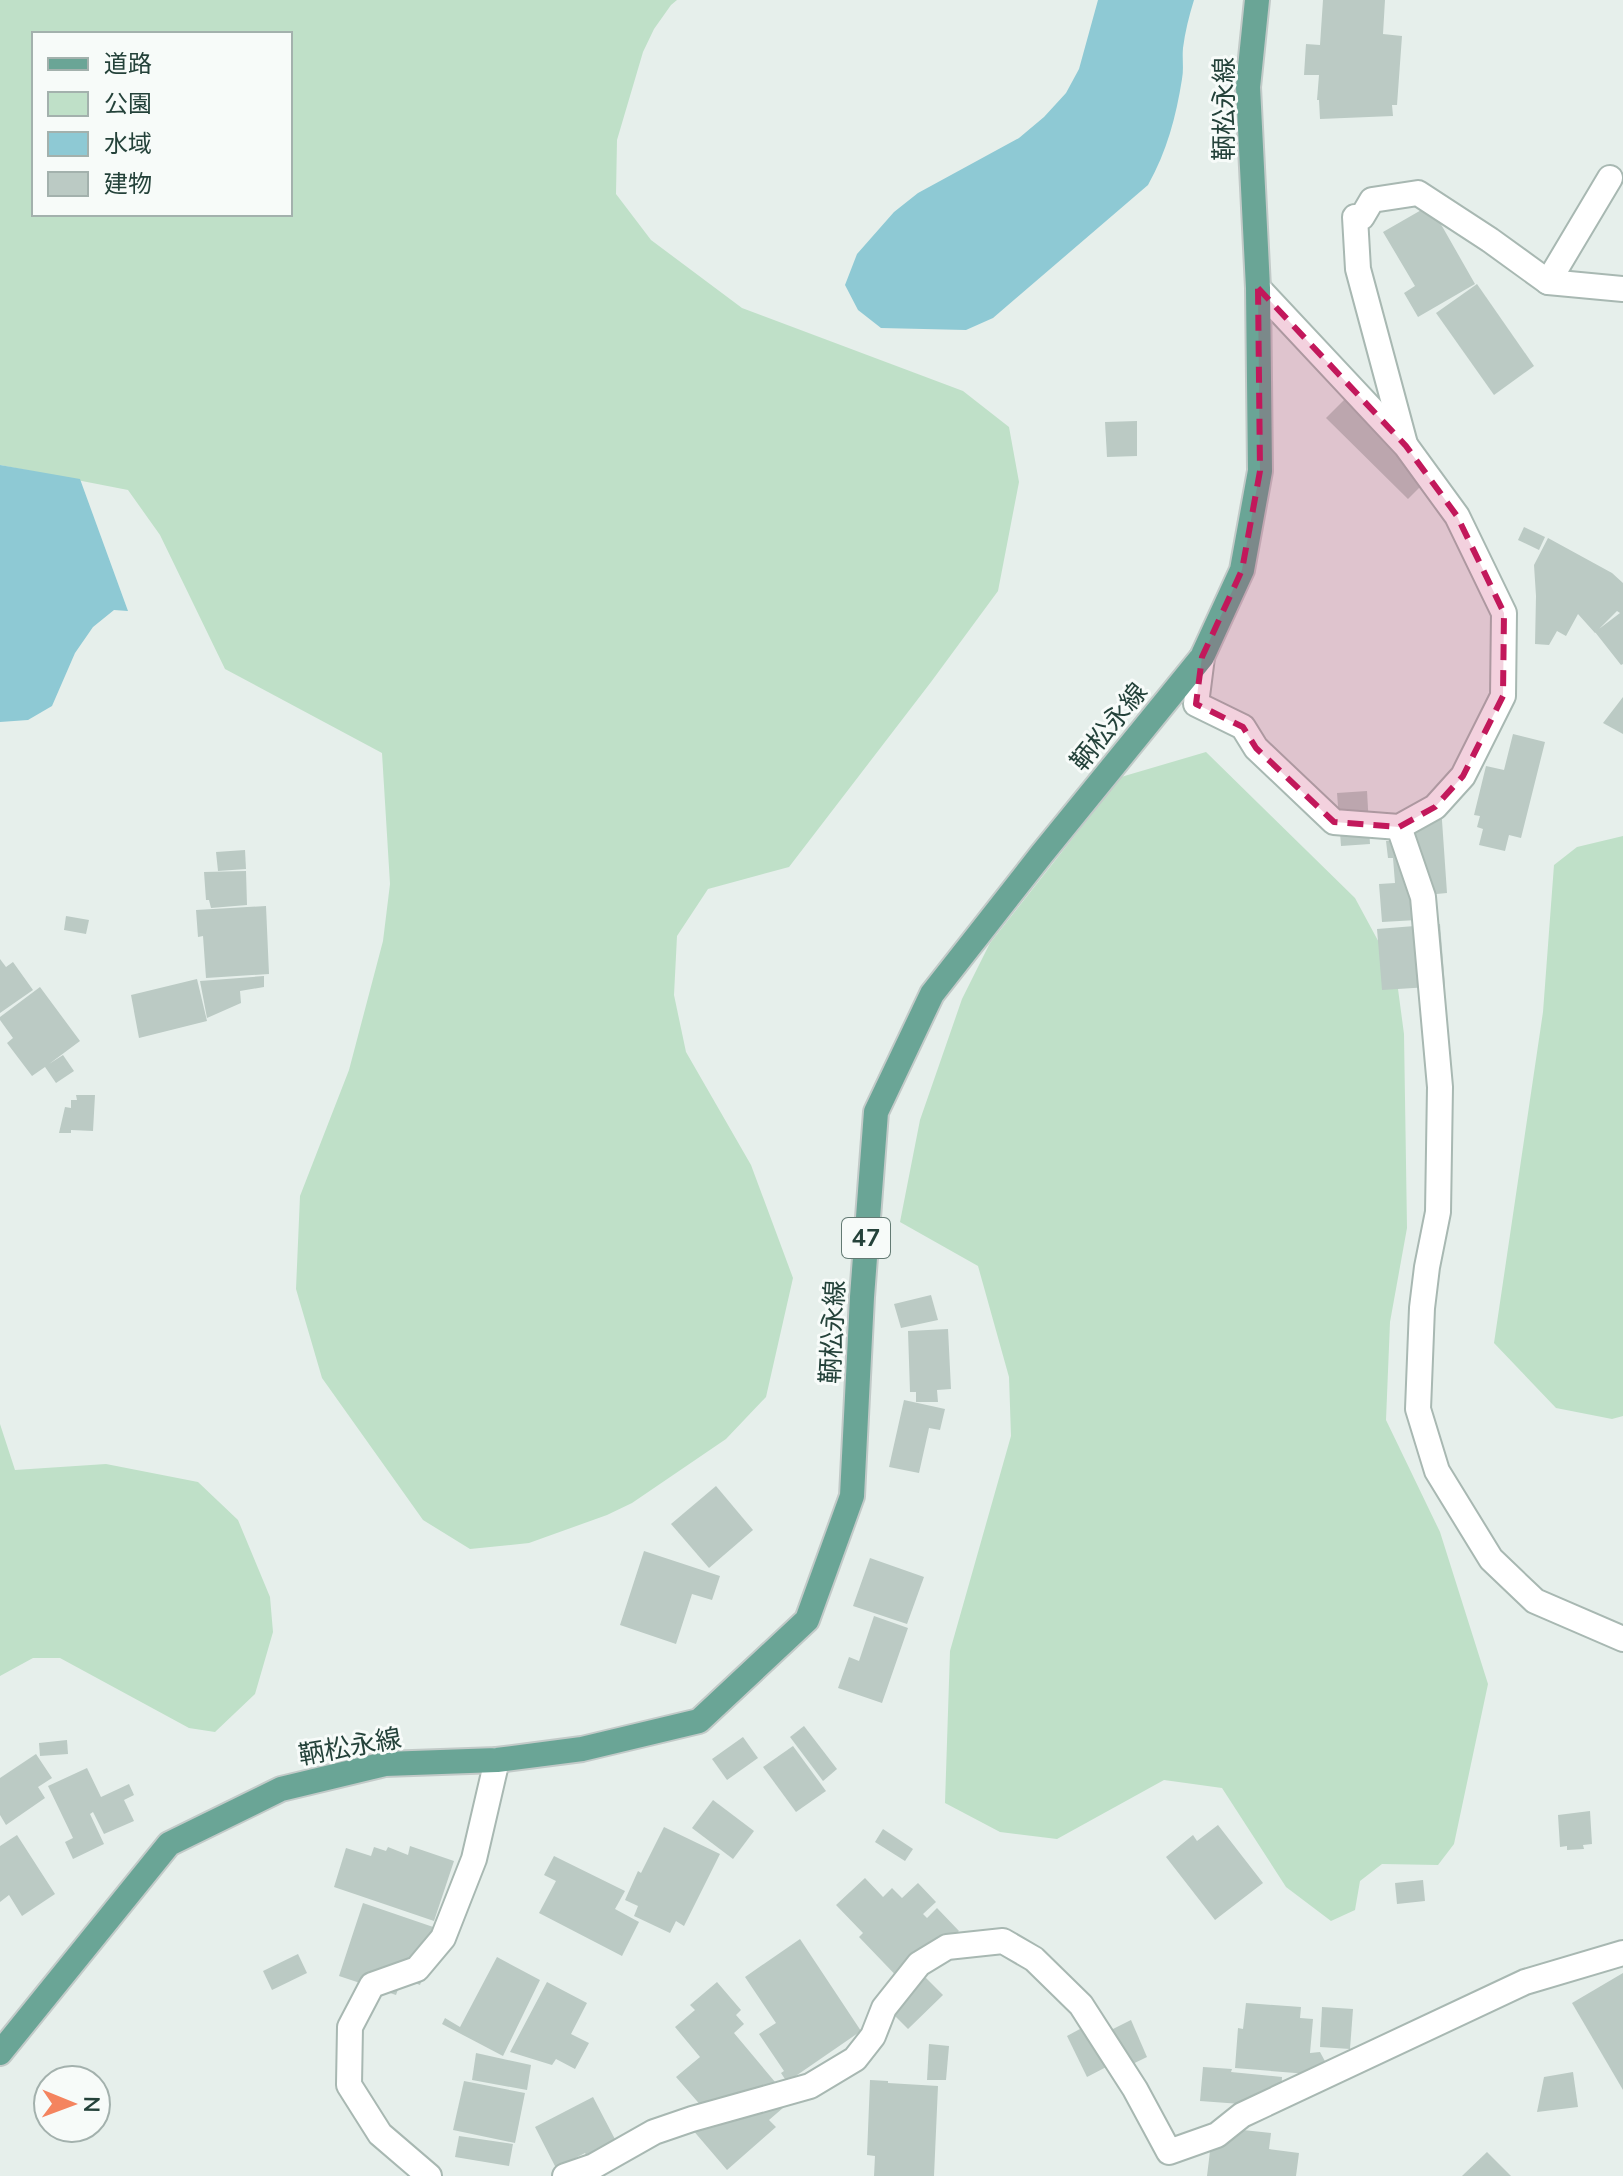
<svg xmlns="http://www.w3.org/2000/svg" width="1623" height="2176" font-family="'Nunito Sans','Noto Sans JP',sans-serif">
	<rect width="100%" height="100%" fill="#e6efeb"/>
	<g fill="#bfe0c8" fill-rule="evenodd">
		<path d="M0,0H677L671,5L654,29L643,52L617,140L616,194L651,240L742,308L963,391L1009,427L1019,482L998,591L931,682L789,867L708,889L677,936L674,995L686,1052L751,1165L793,1278L766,1397L726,1439L632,1503L607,1515L529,1543L470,1549L423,1520L322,1378L296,1289L300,1196L349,1070L383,941L390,884L382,753L225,669L160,535L128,490L0,465ZM34,34H290V214H34Z"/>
		<polygon points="1206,752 1355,898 1396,974 1404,1034 1407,1228 1390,1322 1386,1420 1440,1532 1488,1684 1454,1844 1438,1865 1382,1864 1360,1881 1355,1910 1331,1921 1286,1887 1222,1788 1164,1780 1057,1839 1000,1832 945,1803 950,1651 1011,1436 1009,1377 978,1266 900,1222 920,1120 962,999 990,943 1121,777"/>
		<polygon points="1623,836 1623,1416 1612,1419 1556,1408 1494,1343 1543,1012 1554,865 1577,847"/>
		<polygon points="0,1424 15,1470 106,1464 198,1482 238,1520 270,1597 273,1632 255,1694 215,1732 189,1728 60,1658 33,1658 0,1676"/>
	</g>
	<g fill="#8ec9d4">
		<path d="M1098,0H1194C1189,16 1185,32 1183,48C1182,59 1184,69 1182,79C1176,117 1167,151 1148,185L993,318L966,330L881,328L858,310L845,285L857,254L894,212L918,193L1019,138L1044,117L1066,93L1079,69Z"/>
		<polygon points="0,465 80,479 128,611 114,610 93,627 75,653 52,706 28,720 0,722"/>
	</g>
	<g fill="#bbcac4">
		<polygon points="1323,0 1385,0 1383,34 1402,36 1397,105 1392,105 1393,116 1320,119 1319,100 1317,100 1319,75 1304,75 1306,44 1320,45"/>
		<polygon points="1430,205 1475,284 1418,317 1404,293 1415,286 1383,232"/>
		<polygon points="1477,284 1534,366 1494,395 1436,313"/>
		<polygon points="1349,395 1362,408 1357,413 1426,481 1408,499 1326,418"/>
		<polygon points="1137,421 1137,456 1107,457 1105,422"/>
		<polygon points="1524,527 1545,537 1539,550 1518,540"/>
		<polygon points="1548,538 1612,573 1623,583 1623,664 1621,665 1595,632 1620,613 1617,611 1595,633 1578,614 1566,636 1557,631 1549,645 1535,644 1536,596 1534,565"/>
		<polygon points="1623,697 1623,734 1603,723"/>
		<polygon points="1513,734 1545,742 1521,838 1509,835 1505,851 1479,845 1483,829 1477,827 1480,816 1474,815 1486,766 1504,770"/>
		<polygon points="1367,791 1370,844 1341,846 1337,793"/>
		<polygon points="1441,806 1447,893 1415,896 1417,920 1382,922 1379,884 1395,883 1393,858 1388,858 1386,841 1392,841"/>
		<polygon points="245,850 246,869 218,871 216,852"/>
		<polygon points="246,871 247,905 211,908 209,900 206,900 204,872"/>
		<polygon points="266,906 269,974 206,978 203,936 198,937 196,910"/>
		<polygon points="66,916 89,920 86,934 64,930"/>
		<polygon points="1440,924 1445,986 1382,990 1377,929"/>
		<polygon points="0,959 6,967 13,962 33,990 0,1013"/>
		<polygon points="264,976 264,987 240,991 241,1003 207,1018 200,981"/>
		<polygon points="197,979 207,1021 139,1038 131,995"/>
		<polygon points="40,987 80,1041 49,1064 63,1055 74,1071 56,1083 45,1067 32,1076 7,1043 13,1038 0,1020 0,1017"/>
		<polygon points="76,1095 95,1095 93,1131 71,1130 71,1133 59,1133 65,1107 71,1108 71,1100 77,1100"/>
		<polygon points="931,1295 938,1320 901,1328 894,1304"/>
		<polygon points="948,1329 951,1389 937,1390 938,1402 916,1402 916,1392 910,1392 908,1331"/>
		<polygon points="904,1400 945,1409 940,1430 929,1428 919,1473 889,1467"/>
		<polygon points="716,1486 753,1530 709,1568 671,1524"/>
		<polygon points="644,1551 720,1576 712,1600 692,1594 676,1644 620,1625"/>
		<polygon points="870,1558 924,1577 907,1624 853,1606"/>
		<polygon points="874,1616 908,1628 882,1703 838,1688 849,1657 859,1661"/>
		<polygon points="804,1726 837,1769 823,1781 790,1737"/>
		<polygon points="743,1737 758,1758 727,1780 712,1759"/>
		<polygon points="67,1740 68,1754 40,1756 39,1743"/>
		<polygon points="793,1746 826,1791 796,1812 763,1767"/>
		<polygon points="36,1754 52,1778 38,1787 45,1798 6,1825 0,1815 0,1778"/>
		<polygon points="87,1768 101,1797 129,1784 134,1795 124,1800 134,1821 104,1834 93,1812 90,1814 104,1844 73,1859 65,1842 73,1838 48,1786"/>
		<polygon points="713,1800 754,1831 733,1859 692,1828"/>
		<polygon points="1590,1811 1592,1844 1583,1845 1584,1849 1567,1850 1567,1846 1560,1847 1558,1815"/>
		<polygon points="1218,1825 1263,1883 1215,1920 1166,1857 1193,1835 1197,1841"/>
		<polygon points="664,1827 720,1854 684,1926 676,1921 670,1933 634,1916 638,1906 625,1900 638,1871 641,1873"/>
		<polygon points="883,1829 913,1849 905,1861 875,1842"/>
		<polygon points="17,1835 55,1894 22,1916 9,1895 0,1902 0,1846"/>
		<polygon points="410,1846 454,1861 434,1921 334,1887 346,1848 371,1856 374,1847 386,1851 388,1847 408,1855"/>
		<polygon points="554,1856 625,1891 615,1909 639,1922 622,1956 539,1913 556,1881 544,1875"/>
		<polygon points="865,1878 883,1897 892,1888 902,1898 918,1883 936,1902 923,1914 927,1918 937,1908 959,1931 949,1940 923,1975 943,1995 908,2029 886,2007 907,1987 859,1937 863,1933 836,1905"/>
		<polygon points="1423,1880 1425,1901 1397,1904 1395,1883"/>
		<polygon points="363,1903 439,1929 420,1985 402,1978 396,1995 339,1976"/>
		<polygon points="800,1939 861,2031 787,2082 781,2073 784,2071 759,2034 776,2023 745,1977"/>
		<polygon points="298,1954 307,1973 272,1990 263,1971"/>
		<polygon points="497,1957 540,1980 503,2056 442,2024 445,2018 460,2027"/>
		<polygon points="1623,1973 1623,2090 1572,2003"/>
		<polygon points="547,1982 587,2003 571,2034 589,2043 575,2069 556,2059 552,2065 510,2052"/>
		<polygon points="717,1982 741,2010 736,2015 744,2024 734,2033 791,2101 769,2120 776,2127 727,2170 686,2122 703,2108 676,2077 700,2057 675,2027 695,2010 690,2005"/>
		<polygon points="1246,2003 1301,2007 1300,2018 1313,2019 1310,2053 1320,2052 1326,2063 1308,2074 1235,2068 1238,2028 1243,2029"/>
		<polygon points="1322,2007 1353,2009 1350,2049 1320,2047"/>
		<polygon points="1131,2020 1147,2057 1118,2071 1101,2035"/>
		<polygon points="1091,2023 1112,2064 1087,2077 1067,2036"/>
		<polygon points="929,2044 949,2046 946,2080 927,2080"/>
		<polygon points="476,2053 531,2065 527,2090 472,2080"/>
		<polygon points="1203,2067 1232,2069 1231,2072 1282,2077 1281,2094 1268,2106 1200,2101"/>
		<polygon points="1573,2072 1578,2107 1537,2112 1544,2077"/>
		<polygon points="870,2080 888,2081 888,2083 938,2086 934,2176 874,2176 875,2156 867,2155"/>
		<polygon points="464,2081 525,2093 515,2143 453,2130"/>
		<polygon points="593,2097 618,2145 589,2160 585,2153 556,2168 535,2127"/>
		<polygon points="1215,2127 1271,2133 1269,2149 1299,2153 1296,2176 1207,2176 1210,2151 1213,2151"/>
		<polygon points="459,2136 513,2144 509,2166 455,2157"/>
		<polygon points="1487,2152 1511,2176 1462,2176"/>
	</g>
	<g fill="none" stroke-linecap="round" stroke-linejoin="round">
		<defs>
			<g id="minor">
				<polyline points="1548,282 1610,178"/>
				<polyline points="1405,444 1358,269 1355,217 1362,217 1372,200 1418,193 1490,240 1548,282 1623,289"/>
				<polyline points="1202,657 1196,704 1243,727 1256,748 1334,822 1399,827 1435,807 1463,776 1503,696 1504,613 1457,516 1406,446 1258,288"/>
				<polyline points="1399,827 1423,897 1440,1087 1438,1212 1427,1267 1422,1308 1418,1409 1437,1471 1491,1559 1535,1601 1623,1639"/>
				<polyline points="429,2176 380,2134 349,2085 350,2027 372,1985 417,1969 443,1938 474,1859 497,1760"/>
				<polyline points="565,2176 594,2166 654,2132 692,2119 810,2086 855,2059 873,2036 884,2008 919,1964 947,1947 1003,1941 1034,1959 1081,2005 1135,2089 1169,2152 1217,2135 1242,2115 1525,1982 1623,1953"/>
			</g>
			<polyline id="primary" points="0,2053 169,1844 281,1789 385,1764 497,1760 582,1749 699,1721 807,1620 852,1496 862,1297 876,1112 932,994 1041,855 1202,657 1242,570 1260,471 1258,288 1248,87 1257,0"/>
		</defs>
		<use href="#minor" stroke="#a8b8b2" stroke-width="28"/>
		<use href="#primary" stroke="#c2cac8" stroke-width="28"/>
		<use href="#minor" stroke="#fff" stroke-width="24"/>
		<use href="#primary" stroke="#6aa596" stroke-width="24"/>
	</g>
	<path fill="#c2185b" fill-opacity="0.2" stroke="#c2185b" stroke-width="6" stroke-dasharray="16 10" stroke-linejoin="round" d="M1258,288L1406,446L1457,516L1504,613L1503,696L1463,776L1435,807L1399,827L1334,822L1256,748L1243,727L1196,704L1202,657L1242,570L1260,471Z"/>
	<g text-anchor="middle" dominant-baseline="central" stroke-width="6" stroke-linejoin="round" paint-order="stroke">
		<rect fill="#f7fbf9" stroke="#637a73" stroke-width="2" x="842" y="1218" width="48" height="40" rx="6"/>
		<g font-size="24" font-weight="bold" fill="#24423a">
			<text x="866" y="1238">47</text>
		</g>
		<g font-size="26" fill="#24423a" stroke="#f7fbf9">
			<text transform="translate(1224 109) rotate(-90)">鞆松永線</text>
			<text transform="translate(1109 727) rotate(-51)">鞆松永線</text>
			<text transform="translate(833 1332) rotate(-87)">鞆松永線</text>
			<text transform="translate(350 1747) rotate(-10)">鞆松永線</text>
		</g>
	</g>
	<rect x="32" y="32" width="260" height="184" fill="#f7fbf9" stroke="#a3b1ad" stroke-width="2"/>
	<rect x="48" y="58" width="40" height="12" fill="#6aa596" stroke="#a3b1ad" stroke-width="2"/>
	<text x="104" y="72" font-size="24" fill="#24423a">道路</text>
	<rect x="48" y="92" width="40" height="24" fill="#bfe0c8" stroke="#a3b1ad" stroke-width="2"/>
	<text x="104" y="112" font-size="24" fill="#24423a">公園</text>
	<rect x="48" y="132" width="40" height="24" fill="#8ec9d4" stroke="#a3b1ad" stroke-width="2"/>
	<text x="104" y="152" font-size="24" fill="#24423a">水域</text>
	<rect x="48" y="172" width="40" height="24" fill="#bbcac4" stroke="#a3b1ad" stroke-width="2"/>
	<text x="104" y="192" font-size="24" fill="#24423a">建物</text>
	<g transform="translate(72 2104) rotate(91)"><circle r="38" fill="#f7fbf9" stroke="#a3b1ad" stroke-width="2"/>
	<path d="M0-6L14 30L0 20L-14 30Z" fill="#f4845f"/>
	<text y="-12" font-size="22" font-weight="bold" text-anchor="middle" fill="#24423a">N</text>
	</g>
</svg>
